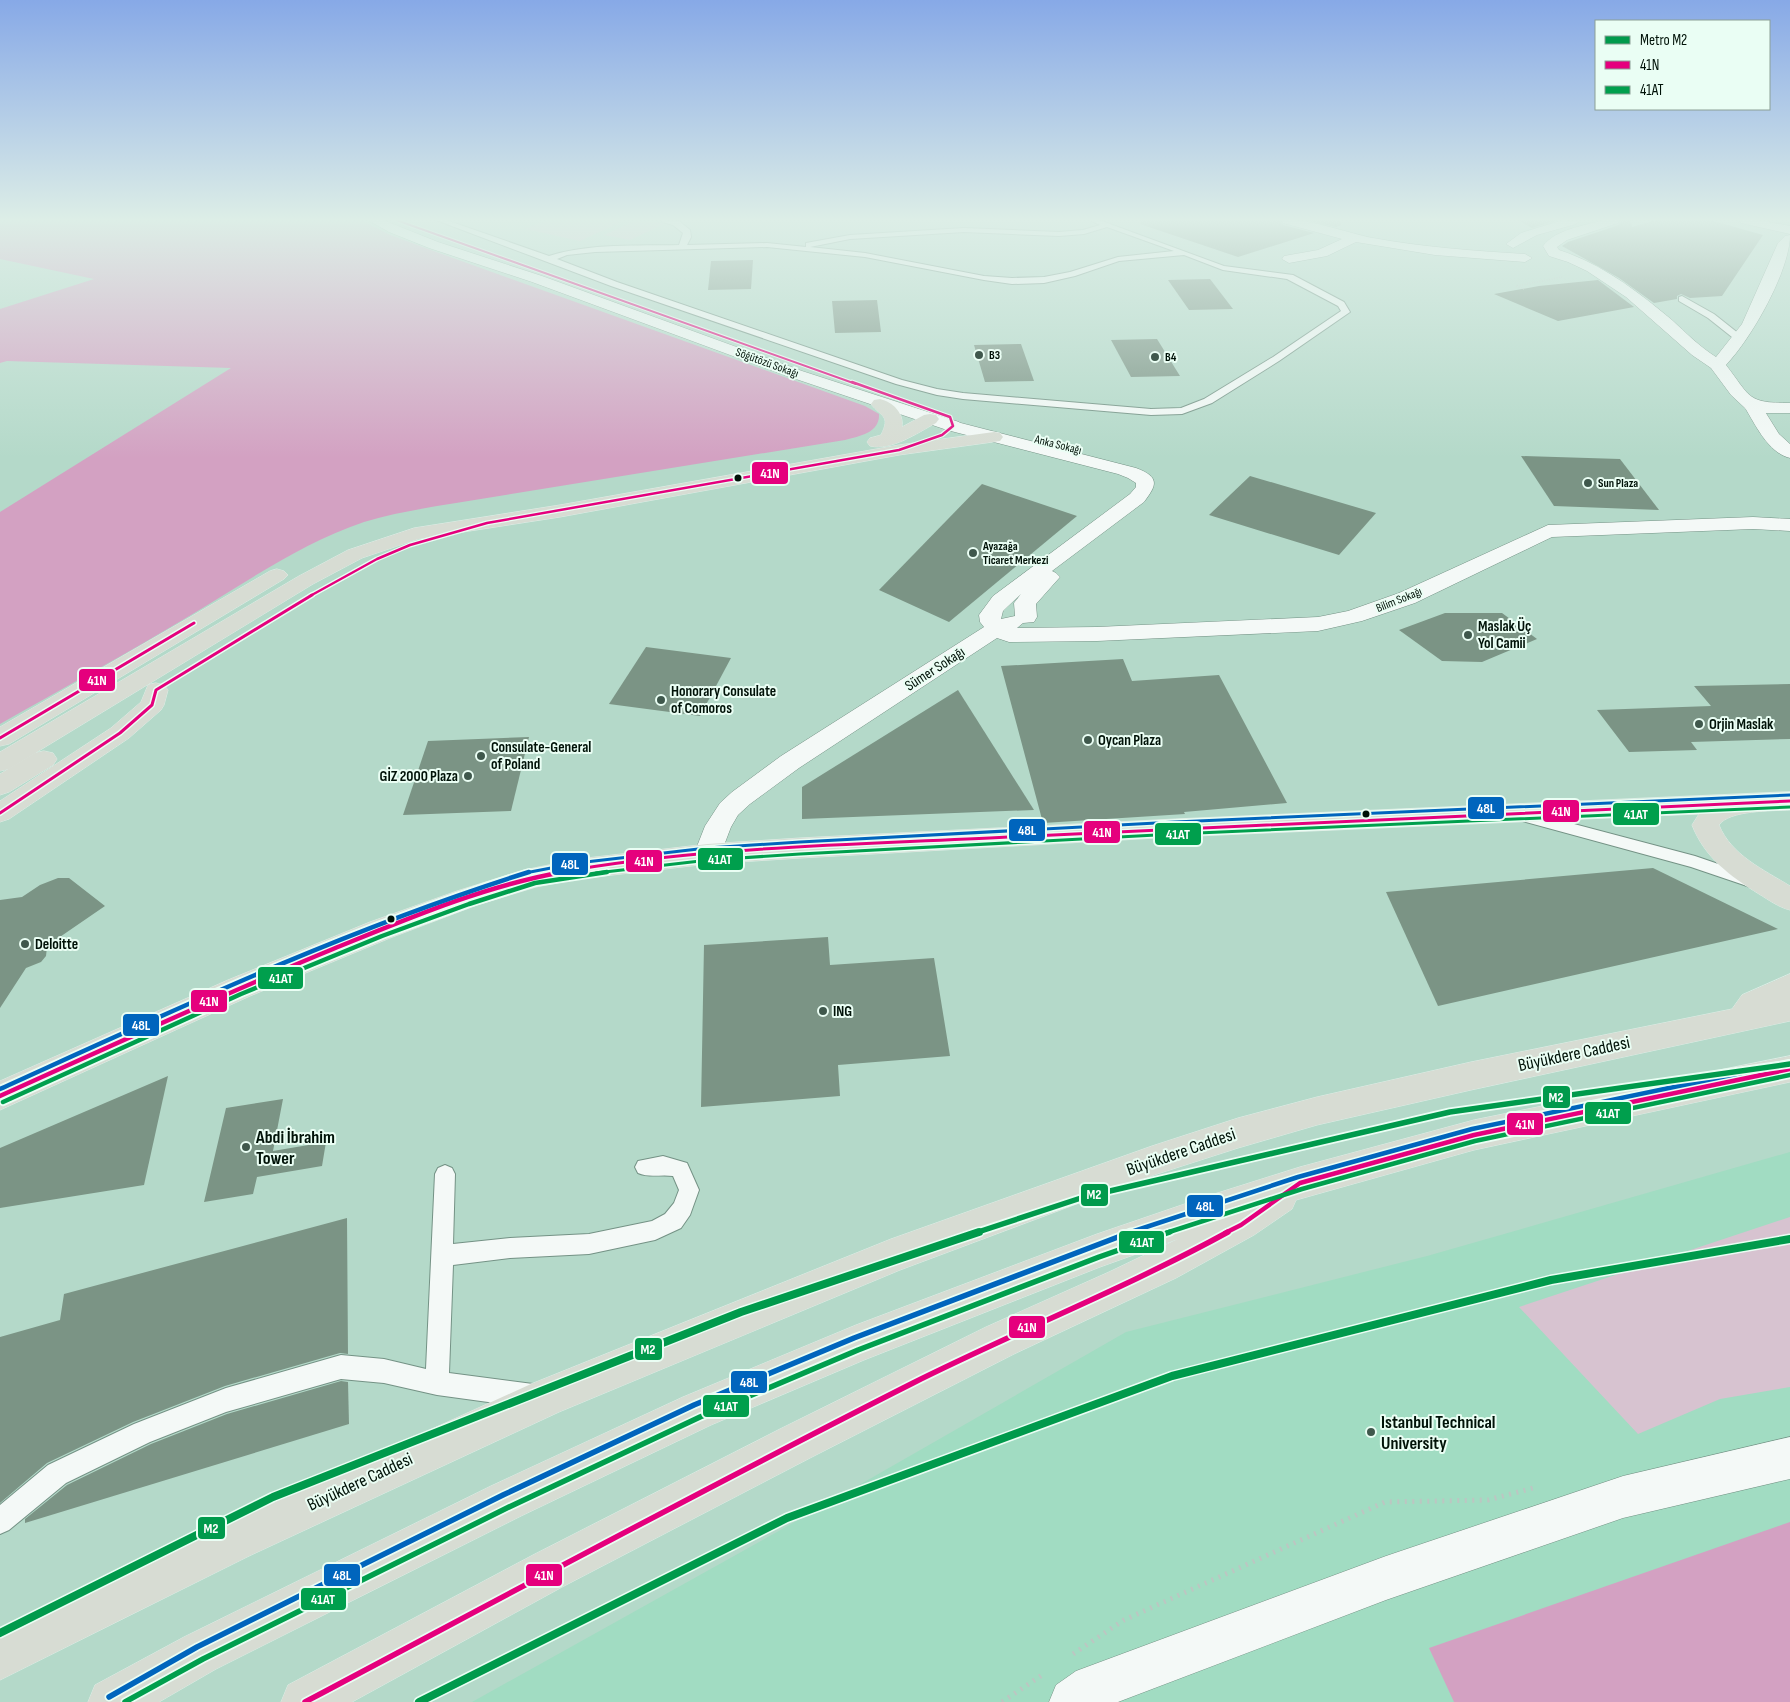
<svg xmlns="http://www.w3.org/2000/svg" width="1790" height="1702" font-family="'Sofia Sans Condensed',sans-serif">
	<rect width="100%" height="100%" fill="#b4d9c9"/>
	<polygon fill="#a1dcc2" points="1790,1152 1790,1702 472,1702 777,1532 1126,1332 1427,1256"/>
	<g fill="#d7c3d0">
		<polygon points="548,220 625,220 580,241 525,229"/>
		<polygon points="637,220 666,223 630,240 604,235"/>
		<polygon points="1790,1217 1790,1387 1720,1399 1638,1434 1519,1307"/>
	</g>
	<g fill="#d3a1c2">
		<path d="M0,220H361L388,234L439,253L865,406L879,414C880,433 860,436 845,440L456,503C425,508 394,513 364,522C302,543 246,582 191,615C128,653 63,688 0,724V512L231,368L7,361L0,363V309L94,279L0,259Z"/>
		<polygon points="1790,1522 1790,1702 1454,1702 1429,1648"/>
	</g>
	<g fill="#7b9485">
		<polygon points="1141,220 1279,220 1283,225 1314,233 1238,257 1140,224"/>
		<polygon points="1305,220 1340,220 1341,225 1336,227"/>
		<polygon points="1518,220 1558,220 1532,228"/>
		<polygon points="1622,220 1631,220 1632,227 1656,220 1710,220 1763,235 1722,296 1690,298 1681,294 1677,296 1677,299 1654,303 1619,278 1562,246 1568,242 1619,225"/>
		<polygon points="753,260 751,289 708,290 711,261"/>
		<polygon points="1210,279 1233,309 1189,310 1168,280"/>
		<polygon points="1598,280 1634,307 1558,321 1494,294 1539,286"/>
		<polygon points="877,300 881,332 835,333 832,301"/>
		<polygon points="1157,339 1180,376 1131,377 1111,340"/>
		<polygon points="1021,344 1034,381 985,382 974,345"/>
		<polygon points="1521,456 1620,459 1659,510 1554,506"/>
		<polygon points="1250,476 1376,513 1339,555 1209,515"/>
		<polygon points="982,484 1077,516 949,622 879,590"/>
		<polygon points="1445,613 1502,613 1537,639 1482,662 1442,661 1399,630"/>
		<polygon points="646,647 731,658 700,716 609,704"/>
		<polygon points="1123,659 1132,681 1219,675 1287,803 1184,812 1185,814 1043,823 1001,666"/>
		<polygon points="1790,684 1790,739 1691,742 1697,750 1629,752 1597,710 1711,706 1694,686"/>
		<polygon points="958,690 1034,810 802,819 802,787"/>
		<polygon points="529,737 511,811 403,815 428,741"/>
		<polygon points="1653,868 1778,929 1438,1006 1386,892"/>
		<polygon points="58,878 69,878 105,906 54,941 47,947 46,956 41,962 26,968 0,1008 0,900 22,897 40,885"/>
		<polygon points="828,937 830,965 934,958 950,1056 838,1065 840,1096 701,1107 704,945"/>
		<polygon points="168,1076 144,1185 0,1208 0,1148"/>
		<polygon points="283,1099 273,1151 326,1142 322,1166 257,1177 253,1194 204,1202 226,1108"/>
		<polygon points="347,1218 348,1354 340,1353 225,1386 133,1422 47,1463 0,1503 0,1337 60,1320 64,1294"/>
		<polygon points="341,1381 348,1382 349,1424 25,1523 25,1519 67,1485 151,1444 227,1414"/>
	</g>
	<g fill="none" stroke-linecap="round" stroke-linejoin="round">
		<defs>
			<g id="service">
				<path d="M436,220H446L549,256C590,243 637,246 679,245L683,233L673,225L662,222V220L679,221L690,230L691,237L687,245L767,243L806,247V243L850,235L964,228L1059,232L1083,230L1100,225L1090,220H1099L1224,266L1293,275L1344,302L1350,312L1279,361L1212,403L1182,414L1151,415L963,399L937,395L896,384L611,286ZM1107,227L1174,251L1118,257L1070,272L1044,277L1012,278L984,276L865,253L810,247L850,239L964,232L1059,236L1084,234ZM767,247L865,257L984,280L1012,284L1044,283L1075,276L1119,261L1184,255L1223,270L1287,279L1338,306L1341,311L1273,357L1204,399L1181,408L1151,409L963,393L937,389L902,380L617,282L557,259L567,255L595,252Z"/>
				<polygon points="1682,296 1714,314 1743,337 1743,341 1737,341 1708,318 1679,301 1679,297"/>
				<polygon points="1521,810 1695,856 1756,877 1758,881 1756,885 1750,887 1691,867 1515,819 1513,815 1515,811"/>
				<path d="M663,1156L687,1163L699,1190L690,1215L681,1228L655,1240L589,1254L510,1258L453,1265L449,1373L533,1384L541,1388L545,1396L541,1404L533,1408L437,1395L384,1383L341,1379L226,1412L150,1442L66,1483L9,1530L0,1534V1505L48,1465L134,1424L226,1388L341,1355L384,1359L426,1369L435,1174L438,1168L445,1165L452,1168L455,1174L453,1244L510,1238L589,1234L652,1221L665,1214L674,1203L679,1190L673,1176C661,1174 649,1178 638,1173L635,1167L638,1161Z"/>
			</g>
			<g id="minor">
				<path d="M1281,220C1305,217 1347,233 1373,238C1423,247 1474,251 1525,254L1532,258L1525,262L1435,255L1356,242L1327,256L1289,263L1282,259L1284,256L1318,250L1342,239L1283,223Z"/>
				<polygon points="1563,220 1578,221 1576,224 1537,235 1513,248 1506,244 1521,233"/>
				<path d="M1603,220H1620L1618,223L1567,240L1557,247L1559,250C1602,264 1637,291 1672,320C1686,333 1700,347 1716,357L1742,324L1778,243L1785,236L1790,235C1790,271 1751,339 1726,365C1751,397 1746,403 1790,403V413H1765L1746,409L1731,395L1711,368L1692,355L1626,297L1587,271L1568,262L1549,256L1543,246C1556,229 1584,226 1603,220Z"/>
				<polygon points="1739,220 1758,220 1790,226 1790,234 1741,223"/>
				<path d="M953,421L1136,468C1160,477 1157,485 1144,502L1052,571L1056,573L1060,577L1036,604L1037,617L1034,622L1023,623L1017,628L1097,627L1318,617L1348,611L1399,593L1548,525L1753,517L1790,519V531L1753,529L1552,537L1415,603L1362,621L1318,631L1097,641L1009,642L997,638L799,768L750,804L738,815L731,827L718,861L708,864L698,861L694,854L705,826L720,803L732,792L781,756L984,627L980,622L979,615L993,596L1130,494L1136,487V483L1128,478L1118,474L947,430L944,426L947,422ZM1021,594L1014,603L1015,616L1001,619L1003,611Z"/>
				<polygon points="1790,1437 1790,1479 1623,1518 1386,1600 1118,1702 1049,1702 1056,1685 1076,1671 1386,1556 1623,1476"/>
			</g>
			<g id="tertiary">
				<polygon points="368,220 383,220 438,242 542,276 802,371 959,422 962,426 959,430 953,431 947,430 790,377 532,282 429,248 389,232"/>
				<path d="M1753,401L1759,402L1779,434L1790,444V458C1768,453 1755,424 1744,406L1747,402Z"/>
			</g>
			<g id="primary">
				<path d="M880,399C893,402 904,413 902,427L924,415L930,414L936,415L939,419L936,423C917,433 892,451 870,446L867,442L870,438L881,435C891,415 881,417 871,404L874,400Z"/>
				<polygon points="994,432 1000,433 1003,437 1000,441 899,455 560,517 418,539 362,558 313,584 9,769 0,771 0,752 299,576 348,550 414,528 560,505 899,445"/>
				<polygon points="277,569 284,571 288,575 284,579 9,744 0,746 0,727 270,571"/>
				<polygon points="156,683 164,685 168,690 164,705 161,710 129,738 9,819 0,822 0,801 111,728 141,702 148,685"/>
				<polygon points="44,751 53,753 57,759 53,765 9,792 0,795 0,774 35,753"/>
				<path d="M1790,792V810C1772,811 1729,810 1719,825C1731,855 1764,870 1790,886V910C1778,907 1769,900 1759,894C1730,876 1705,858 1692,825L1699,814L1175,837L800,858L708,864L578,879L536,887L477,905L390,938L250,996L0,1110V1081L228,980L370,922L457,891L524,870L578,859L708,844L800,838L1175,819Z"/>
				<polygon points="1790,974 1790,1021 1471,1090 1317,1125 1238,1148 1154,1175 900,1270 559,1412 249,1556 0,1680 0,1633 219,1526 531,1384 891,1239 1152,1146 1238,1118 1317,1097 1471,1062 1732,1009 1742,995"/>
				<polygon points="1790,1056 1790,1082 1474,1150 1296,1200 1292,1209 1254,1235 1176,1278 1014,1354 810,1458 564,1586 352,1702 281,1702 288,1685 533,1555 780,1429 986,1327 1109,1272 1178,1239 1100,1267 864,1360 711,1425 521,1516 216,1669 159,1702 88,1702 95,1685 184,1637 491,1486 683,1397 856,1325 1097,1234 1208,1196 1300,1167 1474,1120"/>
			</g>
		</defs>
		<use href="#service" stroke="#749285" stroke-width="2"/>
		<use href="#minor" stroke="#749285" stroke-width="1"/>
		<use href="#tertiary" stroke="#749285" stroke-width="1"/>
		<use href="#primary" stroke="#ddeee7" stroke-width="1"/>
		<polyline stroke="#bcc6c2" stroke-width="2" stroke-dasharray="0.5 2" stroke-linecap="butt" points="1524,289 1516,286 1562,277"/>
		<g stroke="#bcc6c2" stroke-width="5" stroke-dasharray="2 5.5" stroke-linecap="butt">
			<polyline points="1073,1654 1124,1620 1385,1502 1488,1500 1537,1487"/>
			<polyline points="1002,1702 1045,1673"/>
		</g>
		<use href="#service" fill="#f4f9f7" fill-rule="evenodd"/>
		<use href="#minor" fill="#f4f9f7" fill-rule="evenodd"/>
		<use href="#tertiary" fill="#f4f9f7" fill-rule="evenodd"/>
		<use href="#primary" fill="#d7dcd3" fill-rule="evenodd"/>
		<defs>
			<polyline id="bus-1-far4" points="396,220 856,384"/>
			<polyline id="bus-1-far3" points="310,596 377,559 410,545 487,523 899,450 942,435 953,426 950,417 852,382"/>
			<g id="bus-1-far2">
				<polyline points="0,738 194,623"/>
				<polyline points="0,813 120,733 152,705 156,690 312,595"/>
				<path d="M556,873C702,846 859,845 1008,837C1268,823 1529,812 1790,801"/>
			</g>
			<g id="bus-1-far1">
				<path d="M0,1096C111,1046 221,995 333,949C407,919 484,886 563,872"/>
				<polyline points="1225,1233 1241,1225 1300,1183 1474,1135 1790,1069"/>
			</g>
			<path id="bus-1" d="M305,1702C507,1595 709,1486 913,1383C1017,1331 1126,1288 1228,1232"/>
			<polyline id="bus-2-far2" points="596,873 709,860 800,854 1175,834 1790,807"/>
			<g id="bus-2-far1">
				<polyline points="3,1102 241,994 382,936 469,904 535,883 607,872"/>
				<polyline points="1166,1233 1302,1189 1475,1141 1790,1075"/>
			</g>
			<polyline id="bus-2" points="125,1702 203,1659 509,1507 700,1417 858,1350 1099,1257 1170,1232"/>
			<polyline id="bus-3-far2" points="525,873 577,863 707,848 800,842 1175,822 1790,795"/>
			<g id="bus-3-far1">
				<path d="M0,1089C174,1010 347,929 529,872"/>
				<polyline points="1128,1233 1298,1177 1472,1129 1789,1063"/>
			</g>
			<polyline id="bus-3" points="109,1697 197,1647 503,1495 694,1405 854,1338 1131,1232"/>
		</defs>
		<use href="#bus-1-far4" stroke="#eafef4" stroke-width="4"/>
		<use href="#bus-1-far3" stroke="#eafef4" stroke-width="5"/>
		<use href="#bus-1-far2" stroke="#eafef4" stroke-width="6"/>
		<use href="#bus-1-far1" stroke="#eafef4" stroke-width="8"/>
		<use href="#bus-1" stroke="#eafef4" stroke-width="9"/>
		<use href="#bus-2-far2" stroke="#eafef4" stroke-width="6"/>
		<use href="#bus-2-far1" stroke="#eafef4" stroke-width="8"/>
		<use href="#bus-2" stroke="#eafef4" stroke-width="9"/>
		<use href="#bus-3-far2" stroke="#eafef4" stroke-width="6"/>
		<use href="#bus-3-far1" stroke="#eafef4" stroke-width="8"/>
		<use href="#bus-3" stroke="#eafef4" stroke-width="9"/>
		<use href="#bus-1-far4" stroke="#e5007d" stroke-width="2"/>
		<use href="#bus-1-far3" stroke="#e5007d" stroke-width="2.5"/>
		<use href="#bus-1-far2" stroke="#e5007d" stroke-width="3"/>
		<use href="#bus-1-far1" stroke="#e5007d" stroke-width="4.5"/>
		<use href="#bus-1" stroke="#e5007d" stroke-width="5.5"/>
		<use href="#bus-2-far2" stroke="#009f4d" stroke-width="3"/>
		<use href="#bus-2-far1" stroke="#009f4d" stroke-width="4.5"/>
		<use href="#bus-2" stroke="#009f4d" stroke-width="5.5"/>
		<use href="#bus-3-far2" stroke="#0065bd" stroke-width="3"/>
		<use href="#bus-3-far1" stroke="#0065bd" stroke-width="4.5"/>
		<use href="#bus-3" stroke="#0065bd" stroke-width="5.5"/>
		<defs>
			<polyline id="metro-1-far1" points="975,1233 1084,1197 1450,1112 1790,1064"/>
			<g id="metro-1">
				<polyline points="0,1633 273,1497 741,1312 979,1232"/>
				<polyline points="419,1702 787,1518 1172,1376 1551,1280 1790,1239"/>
			</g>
		</defs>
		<use href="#metro-1-far1" stroke="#eafef4" stroke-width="9"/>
		<use href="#metro-1" stroke="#eafef4" stroke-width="11"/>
		<use href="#metro-1-far1" stroke="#009a4c" stroke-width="5.5"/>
		<use href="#metro-1" stroke="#009a4c" stroke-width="8"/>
	</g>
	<linearGradient id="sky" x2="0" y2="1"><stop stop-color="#87a9e7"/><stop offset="0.48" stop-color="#ddeee7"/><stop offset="1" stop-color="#ddeee7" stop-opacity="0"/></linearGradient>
	<rect width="1790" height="458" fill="url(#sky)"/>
	<g fill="#3f584c" stroke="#eafef4" stroke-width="2">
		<circle cx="979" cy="355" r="5"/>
		<circle cx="1155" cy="357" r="5"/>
		<circle cx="1588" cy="483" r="5"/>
		<circle cx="973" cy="553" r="5"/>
		<circle cx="1468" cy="635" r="5"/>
		<circle cx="661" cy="700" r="5"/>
		<circle cx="1699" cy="724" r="5"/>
		<circle cx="1088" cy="740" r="5"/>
		<circle cx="481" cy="756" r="5"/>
		<circle cx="468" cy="776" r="5"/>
		<circle cx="25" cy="944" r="5"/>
		<circle cx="823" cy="1011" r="5"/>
		<circle cx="246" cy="1147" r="5"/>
		<circle cx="1371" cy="1432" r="5"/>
	</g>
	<g fill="#001208" stroke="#eafef4" stroke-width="2">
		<circle cx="738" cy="478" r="4.5"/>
		<circle cx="1366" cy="814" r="4.5"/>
		<circle cx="391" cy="919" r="4.5"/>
	</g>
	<g text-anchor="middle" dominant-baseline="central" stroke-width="4" stroke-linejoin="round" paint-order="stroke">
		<g font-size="12" font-weight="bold" fill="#001208" stroke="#eafef4" text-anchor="start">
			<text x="989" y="355">B3</text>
			<text x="1165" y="357">B4</text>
			<text x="1598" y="483">Sun Plaza</text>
			<text x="983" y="546">Ayazağa<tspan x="983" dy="14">Ticaret Merkezi</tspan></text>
		</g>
		<g font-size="12" fill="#001208" stroke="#eafef4">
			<text transform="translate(767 363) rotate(20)">Söğütözü Sokağı</text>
			<text transform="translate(1058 445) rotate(14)">Anka Sokağı</text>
			<text transform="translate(1399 600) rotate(-22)">Bilim Sokağı</text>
		</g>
		<g font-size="15" font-weight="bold" fill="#001208" stroke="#eafef4" text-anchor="start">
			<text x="1478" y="626">Maslak Üç<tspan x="1478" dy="17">Yol Camii</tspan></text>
			<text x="671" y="691">Honorary Consulate<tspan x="671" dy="17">of Comoros</tspan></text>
			<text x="1709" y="724">Orjin Maslak</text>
			<text x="1098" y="740">Oycan Plaza</text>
			<text x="491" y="747">Consulate-General<tspan x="491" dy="17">of Poland</tspan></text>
			<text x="458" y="776" text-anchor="end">GİZ 2000 Plaza</text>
			<text x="35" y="944">Deloitte</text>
			<text x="833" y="1011">ING</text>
		</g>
		<g font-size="15" fill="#001208" stroke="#eafef4">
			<text transform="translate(935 669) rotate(-33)">Sümer Sokağı</text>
		</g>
		<g font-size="18" fill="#001208" stroke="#eafef4">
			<text transform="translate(1574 1054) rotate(-12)">Büyükdere Caddesi</text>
			<text transform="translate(1181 1152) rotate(-19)">Büyükdere Caddesi</text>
			<text transform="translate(360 1482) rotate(-25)">Büyükdere Caddesi</text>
		</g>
		<g font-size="18" font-weight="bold" fill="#001208" stroke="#eafef4" text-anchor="start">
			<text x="256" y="1137">Abdi İbrahim<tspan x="256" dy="21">Tower</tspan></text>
			<text x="1381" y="1422">Istanbul Technical<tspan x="1381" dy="21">University</tspan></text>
		</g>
	</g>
	<g stroke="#eafef4" stroke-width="2">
		<rect x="751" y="461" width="38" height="24" rx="5" fill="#e5007d"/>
		<rect x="78" y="668" width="38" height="24" rx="5" fill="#e5007d"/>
		<rect x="1467" y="796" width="38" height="24" rx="5" fill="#0065bd"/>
		<rect x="1542" y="799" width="38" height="24" rx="5" fill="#e5007d"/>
		<rect x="1612" y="802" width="48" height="24" rx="5" fill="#009f4d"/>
		<rect x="1008" y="818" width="38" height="24" rx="5" fill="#0065bd"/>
		<rect x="1083" y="820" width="38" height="24" rx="5" fill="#e5007d"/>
		<rect x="1154" y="822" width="48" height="24" rx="5" fill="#009f4d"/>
		<rect x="697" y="847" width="47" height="24" rx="5" fill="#009f4d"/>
		<rect x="625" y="849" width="38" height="24" rx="5" fill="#e5007d"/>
		<rect x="551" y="852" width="38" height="24" rx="5" fill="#0065bd"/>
		<rect x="257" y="966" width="47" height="24" rx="5" fill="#009f4d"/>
		<rect x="190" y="989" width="38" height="24" rx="5" fill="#e5007d"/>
		<rect x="122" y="1013" width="38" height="24" rx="5" fill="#0065bd"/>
		<rect x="1542" y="1085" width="29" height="24" rx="5" fill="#009a4c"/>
		<rect x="1584" y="1101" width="48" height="24" rx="5" fill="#009f4d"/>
		<rect x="1506" y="1112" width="38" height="24" rx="5" fill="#e5007d"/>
		<rect x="1080" y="1183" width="29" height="24" rx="5" fill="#009a4c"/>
		<rect x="1186" y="1194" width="38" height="24" rx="5" fill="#0065bd"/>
		<rect x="1118" y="1230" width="47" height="24" rx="5" fill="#009f4d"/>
		<rect x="1008" y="1315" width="38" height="24" rx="5" fill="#e5007d"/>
		<rect x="634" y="1337" width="29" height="24" rx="5" fill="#009a4c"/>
		<rect x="730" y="1370" width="38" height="24" rx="5" fill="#0065bd"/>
		<rect x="702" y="1394" width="48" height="24" rx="5" fill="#009f4d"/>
		<rect x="197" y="1516" width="29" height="24" rx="5" fill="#009a4c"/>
		<rect x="525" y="1563" width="38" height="24" rx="5" fill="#e5007d"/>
		<rect x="323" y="1563" width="38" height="24" rx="5" fill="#0065bd"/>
		<rect x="300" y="1587" width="47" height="24" rx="5" fill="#009f4d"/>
	</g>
	<g font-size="14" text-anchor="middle" font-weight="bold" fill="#fff">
		<text x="770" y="478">41N</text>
		<text x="97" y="685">41N</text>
		<text x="1486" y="813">48L</text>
		<text x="1561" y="816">41N</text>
		<text x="1636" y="819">41AT</text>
		<text x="1027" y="835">48L</text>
		<text x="1102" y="837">41N</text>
		<text x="1178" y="839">41AT</text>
		<text x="720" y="864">41AT</text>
		<text x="644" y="866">41N</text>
		<text x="570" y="869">48L</text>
		<text x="281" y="983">41AT</text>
		<text x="209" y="1006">41N</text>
		<text x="141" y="1030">48L</text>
		<text x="1556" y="1102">M2</text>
		<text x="1608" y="1118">41AT</text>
		<text x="1525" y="1129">41N</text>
		<text x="1094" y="1199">M2</text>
		<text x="1205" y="1211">48L</text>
		<text x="1142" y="1247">41AT</text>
		<text x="1027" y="1332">41N</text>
		<text x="648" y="1354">M2</text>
		<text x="749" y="1387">48L</text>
		<text x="726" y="1411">41AT</text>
		<text x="211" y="1533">M2</text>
		<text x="544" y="1580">41N</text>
		<text x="342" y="1580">48L</text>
		<text x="323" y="1604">41AT</text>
	</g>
	<rect x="1595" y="20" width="175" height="90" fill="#eafef4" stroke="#8ca096"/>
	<rect x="1605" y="36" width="25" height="8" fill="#009a4c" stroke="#8ca096"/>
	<text x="1640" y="45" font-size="15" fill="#001208">Metro M2</text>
	<rect x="1605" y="61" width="25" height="8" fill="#e5007d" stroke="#8ca096"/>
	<text x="1640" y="70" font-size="15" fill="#001208">41N</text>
	<rect x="1605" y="86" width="25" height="8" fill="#009f4d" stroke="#8ca096"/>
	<text x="1640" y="95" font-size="15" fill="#001208">41AT</text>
</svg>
